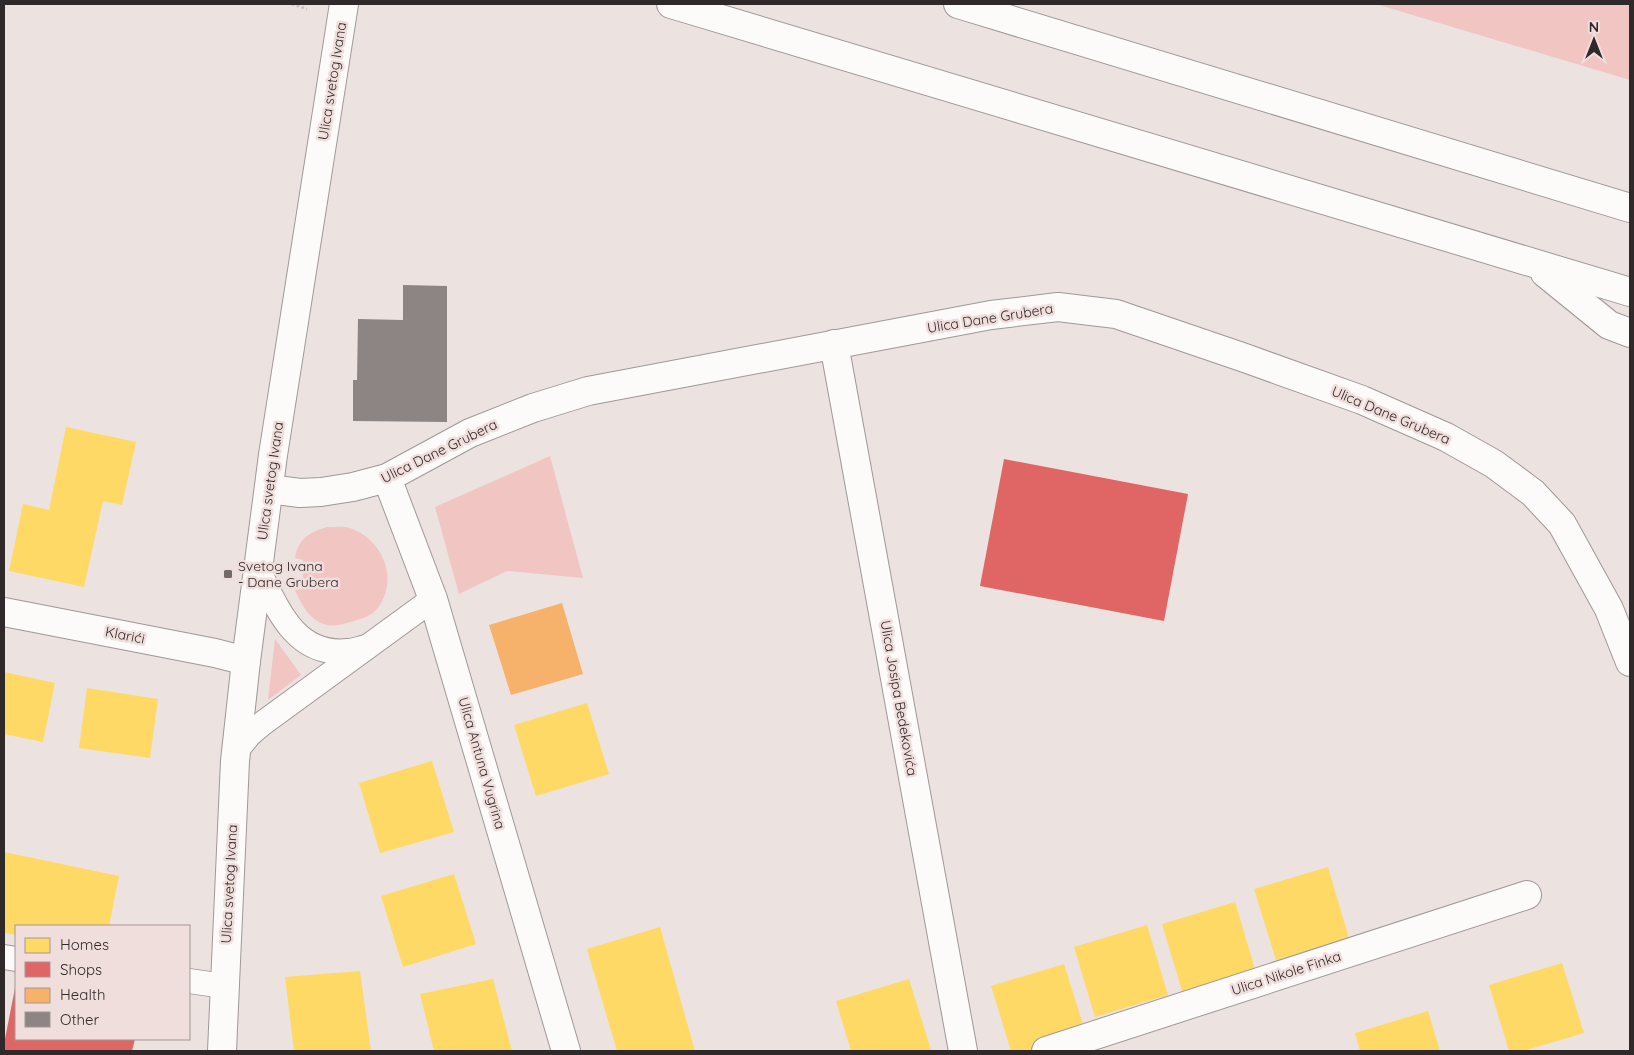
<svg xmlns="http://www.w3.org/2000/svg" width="1634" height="1055" font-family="Quicksand,sans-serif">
	<rect width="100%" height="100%" fill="#ece2e0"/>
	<g fill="#f0c5c2">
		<polygon points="1376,4 1630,4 1630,80"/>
		<polygon points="550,456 583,578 507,571 459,594 435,507"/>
		<path d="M327,527C334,527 344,526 350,528C380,538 398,575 381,603C374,615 367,617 354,621C347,623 334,627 327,625C310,621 301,604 295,590L303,589V560L295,558C298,539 310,532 327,527Z"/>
		<polygon points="275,639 301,675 268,700"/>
	</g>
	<g fill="#ffd966">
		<polygon points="66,427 136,442 122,505 103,501 84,587 9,571 23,504 49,510"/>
		<polygon points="4,672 55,683 43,742 4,734"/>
		<polygon points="87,688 158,699 150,758 79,748"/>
		<polygon points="587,703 609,774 536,796 514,725"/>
		<polygon points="432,761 454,832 380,853 359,783"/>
		<polygon points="4,852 119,876 109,926 16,926 16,935 4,933"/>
		<polygon points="1328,867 1349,938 1276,960 1254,889"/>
		<polygon points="454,874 476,944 403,967 381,896"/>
		<polygon points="1235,902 1256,972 1183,994 1162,924"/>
		<polygon points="1147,925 1168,995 1095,1017 1074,947"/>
		<polygon points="660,927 695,1051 617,1051 587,949"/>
		<polygon points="1562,963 1584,1033 1523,1051 1509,1051 1489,985"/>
		<polygon points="1064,964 1086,1034 1030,1051 1011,1051 991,986"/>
		<polygon points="360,971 371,1051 294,1051 285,977"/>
		<polygon points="493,979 512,1051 434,1051 420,994"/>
		<polygon points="909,979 931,1050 851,1051 836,1001"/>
		<polygon points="1428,1011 1440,1051 1360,1051 1355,1033"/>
	</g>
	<g fill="#e06666">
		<polygon points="1004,459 1188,494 1164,621 980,586"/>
		<polygon points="15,988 16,1039 135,1039 132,1051 4,1051 4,1044"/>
	</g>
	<polygon fill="#f6b26b" points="562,603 583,674 511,695 489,625"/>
	<polygon fill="#8c8584" points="403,285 447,286 447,422 353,421 353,380 357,380 358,319 403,320"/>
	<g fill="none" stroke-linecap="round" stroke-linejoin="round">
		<defs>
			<g id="service">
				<path d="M258,569C277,608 295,657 348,651C354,651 360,648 366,647"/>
				<polyline points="236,751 249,735 263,723 433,599"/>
				<polyline points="4,957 16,959"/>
				<polyline points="189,981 224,986"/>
			</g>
			<g id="minor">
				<polyline points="834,344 963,1051"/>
				<polyline points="387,478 433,599 566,1051"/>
				<polyline points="269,489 300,493 321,492 353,487 387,478 470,433 533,408 588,391 991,315 1058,307 1116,314 1242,357 1362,400 1446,437 1494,464 1533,493 1562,524 1609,609 1630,662"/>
				<polyline points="4,612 215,653 246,661"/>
				<polyline points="1046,1051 1527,895"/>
			</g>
			<polyline id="tertiary" points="222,1051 235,761 246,661 273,455 344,4"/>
			<g id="motorway">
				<polyline points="671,4 1630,292"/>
				<polyline points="958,4 1630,208"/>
				<polyline points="1545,273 1609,325 1630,333"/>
			</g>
		</defs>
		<use href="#service" stroke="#9f9897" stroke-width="26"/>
		<use href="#minor" stroke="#9f9897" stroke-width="30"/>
		<use href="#tertiary" stroke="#9f9897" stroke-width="30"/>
		<use href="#motorway" stroke="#9f9897" stroke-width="30"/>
		<polyline stroke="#c7c3c2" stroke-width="3" stroke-dasharray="2.5 2.5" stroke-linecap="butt" points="292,4 307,9"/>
		<use href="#service" stroke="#fcfbfa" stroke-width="24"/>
		<use href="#minor" stroke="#fcfbfa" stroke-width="28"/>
		<use href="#tertiary" stroke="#fcfbfa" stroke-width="28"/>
		<use href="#motorway" stroke="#fcfbfa" stroke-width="28"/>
	</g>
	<rect fill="#726a69" stroke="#f0dedc" stroke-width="2" x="223" y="569" width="10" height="10" rx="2.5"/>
	<g text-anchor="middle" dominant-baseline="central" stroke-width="5" stroke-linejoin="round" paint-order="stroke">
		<g font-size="14" fill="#302929" stroke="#f0dedc">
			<text transform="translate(332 81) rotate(-81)">Ulica svetog Ivana</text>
			<text transform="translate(990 318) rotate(-9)">Ulica Dane Grubera</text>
			<text transform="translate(1391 415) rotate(23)">Ulica Dane Grubera</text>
			<text transform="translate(439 451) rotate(-26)">Ulica Dane Grubera</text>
			<text transform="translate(270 481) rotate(-82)">Ulica svetog Ivana</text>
			<text transform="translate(125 635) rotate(11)">Klarići</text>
			<text transform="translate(899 698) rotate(80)">Ulica Josipa Bedekovića</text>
			<text transform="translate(482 763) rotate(74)">Ulica Antuna Vugrina</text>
			<text transform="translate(229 884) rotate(-87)">Ulica svetog Ivana</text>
			<text transform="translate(1286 973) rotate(-18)">Ulica Nikole Finka</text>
		</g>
		<g font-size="14" fill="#302929" stroke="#f0dedc" text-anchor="start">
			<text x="238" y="566">Svetog Ivana<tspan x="238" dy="16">- Dane Grubera</tspan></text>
		</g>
	</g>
	<rect width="1634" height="1055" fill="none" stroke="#302929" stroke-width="10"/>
	<rect x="15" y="925" width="175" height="115" fill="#f0dedc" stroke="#a39694"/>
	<rect x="25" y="938" width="25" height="15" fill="#ffd966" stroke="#a39694"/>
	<text x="60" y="950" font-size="15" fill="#302929">Homes</text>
	<rect x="25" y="962" width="25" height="15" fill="#e06666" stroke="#a39694"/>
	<text x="60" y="975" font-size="15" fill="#302929">Shops</text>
	<rect x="25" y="988" width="25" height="15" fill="#f6b26b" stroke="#a39694"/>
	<text x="60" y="1000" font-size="15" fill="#302929">Health</text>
	<rect x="25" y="1012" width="25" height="15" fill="#8c8584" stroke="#a39694"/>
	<text x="60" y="1025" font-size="15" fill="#302929">Other</text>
	<g transform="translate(1594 40)" stroke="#f0dedc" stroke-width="4" paint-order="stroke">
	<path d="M0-4L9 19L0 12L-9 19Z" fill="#302929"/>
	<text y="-8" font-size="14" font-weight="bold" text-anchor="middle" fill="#302929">N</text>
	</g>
</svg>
